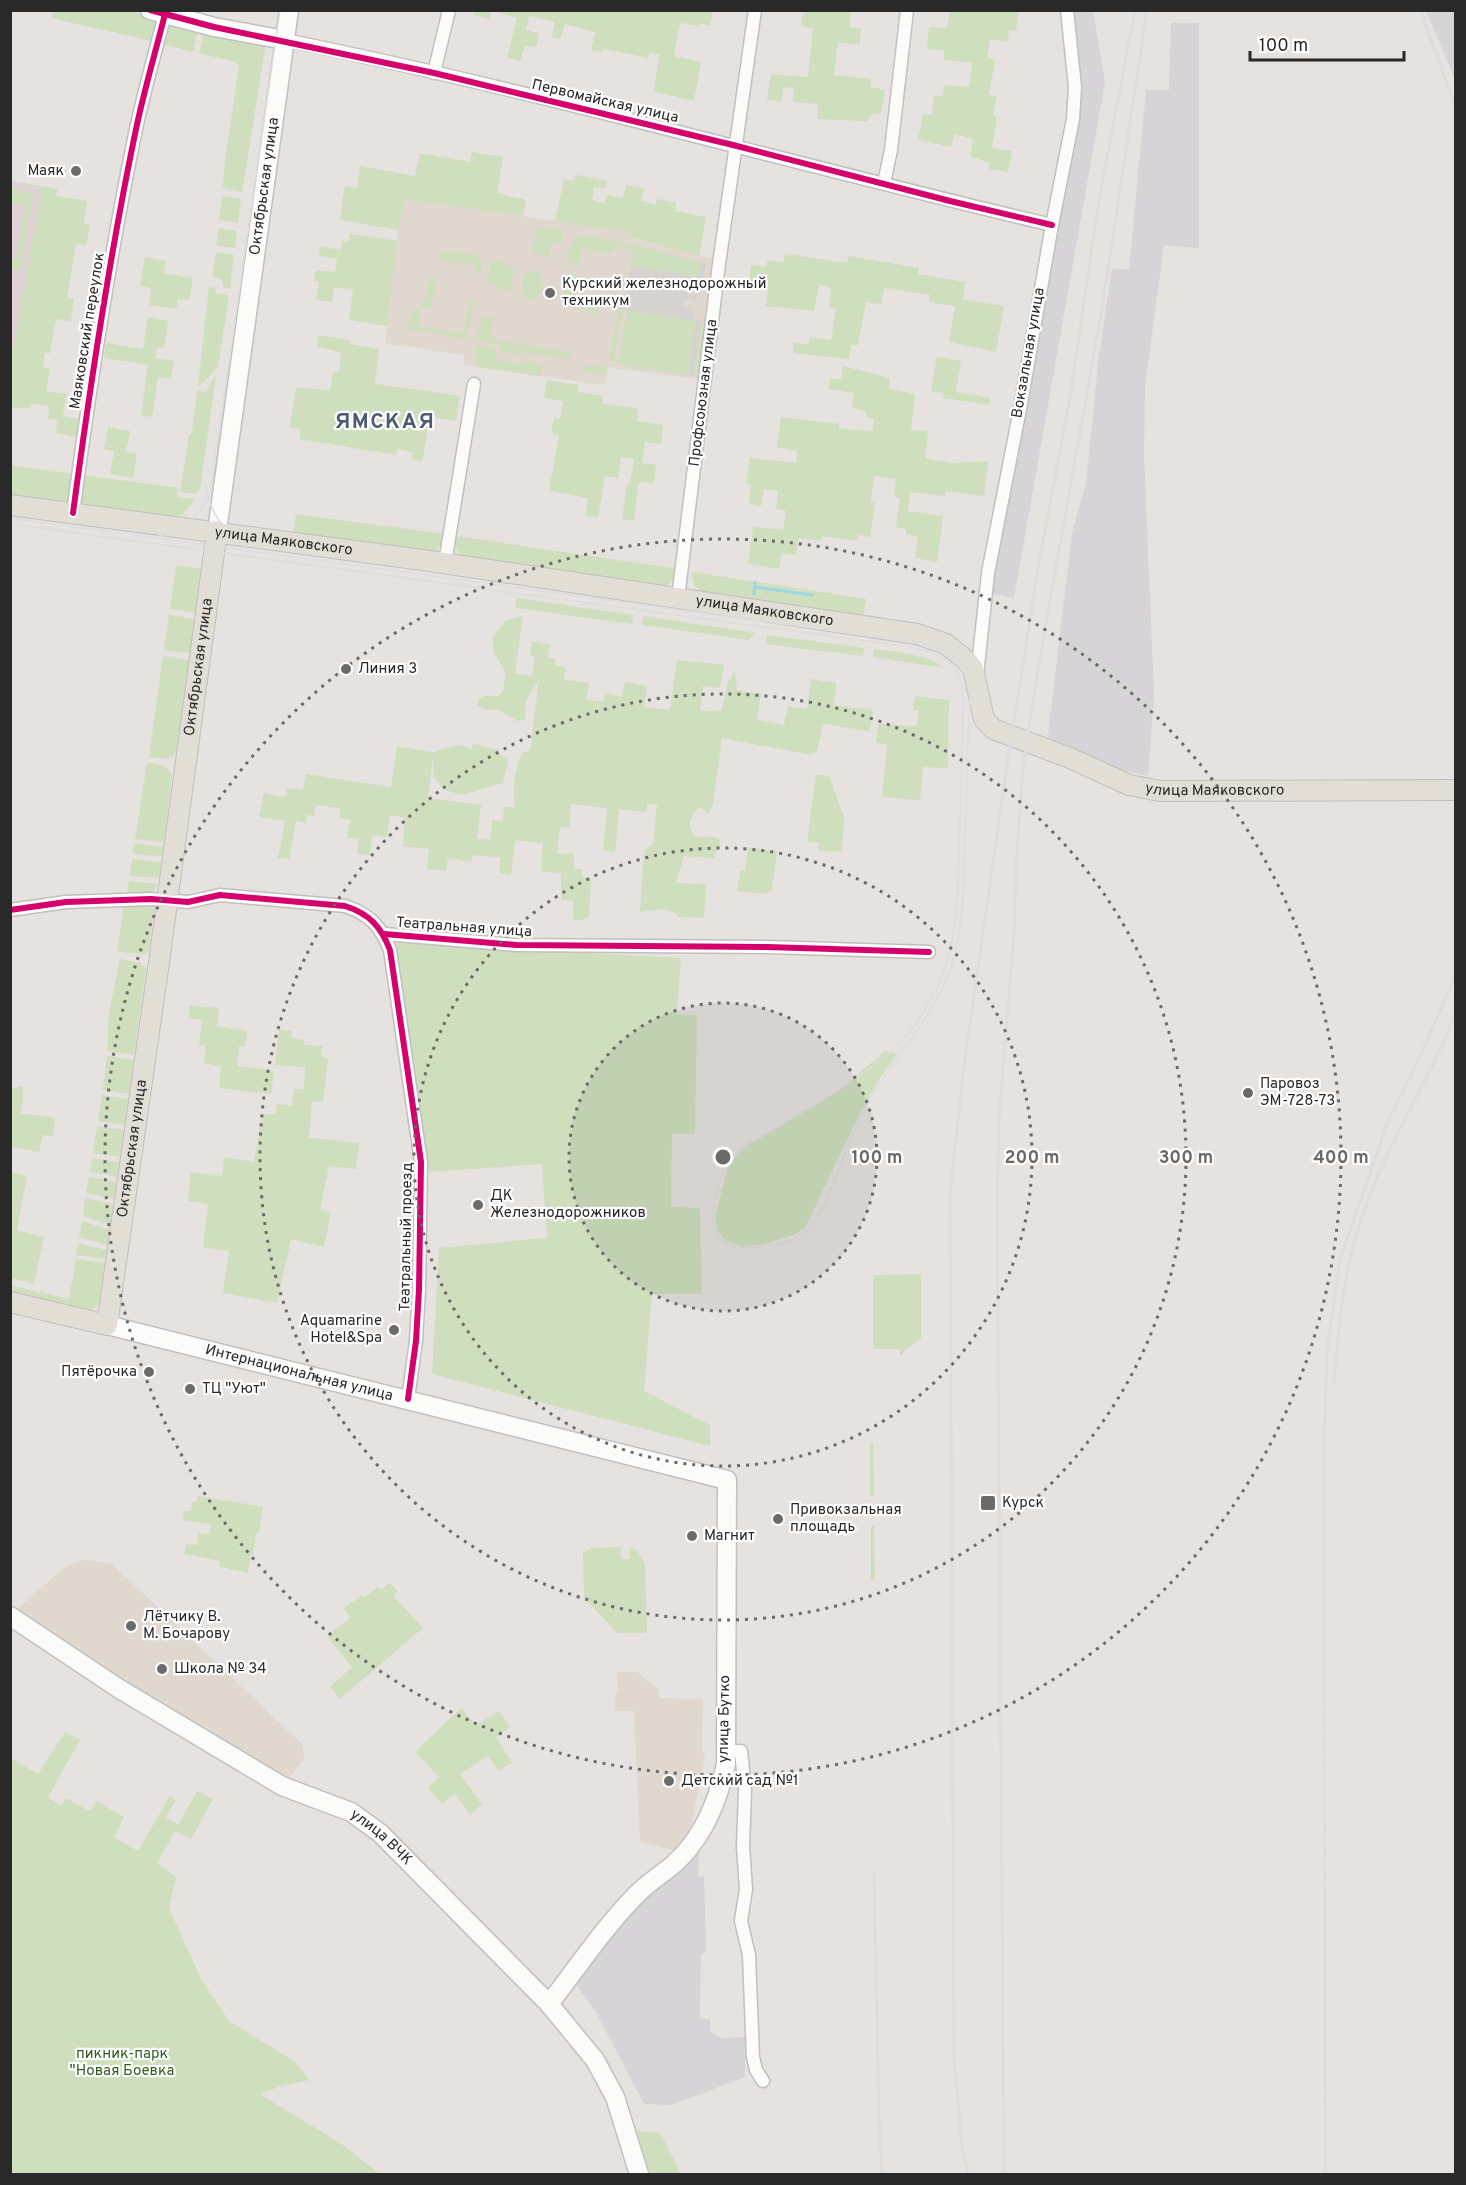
<svg xmlns="http://www.w3.org/2000/svg" width="1466" height="2185" font-family="Overpass,sans-serif">
	<rect width="100%" height="100%" fill="#e6e2df"/>
	<g fill="#d6d4d6">
		<polygon points="1067,11 1093,11 1105,82 1014,598 982,592 1044,230 1074,86"/>
		<polygon points="1426,11 1455,11 1455,79"/>
		<polygon points="1171,23 1199,23 1199,248 1164,245 1145,386 1144,456 1154,694 1148,776 1098,765 1047,743 1072,533 1086,483 1098,363 1112,268 1129,270 1146,90 1169,90"/>
		<polygon points="699,1846 698,1877 704,1876 706,1950 701,1955 700,2018 710,2019 710,2032 721,2038 745,2037 745,2077 672,2105 644,2104 596,2012 573,1980 637,1897"/>
	</g>
	<g fill="#e0d8ce">
		<polygon points="404,199 632,232 631,237 635,240 714,259 700,379 608,367 606,381 602,385 464,365 464,355 385,343 398,230"/>
		<polygon points="84,1560 111,1563 302,1744 305,1757 285,1784 220,1744 15,1611 66,1566"/>
		<polygon points="617,1672 637,1672 658,1689 660,1698 703,1699 702,1750 705,1757 690,1830 676,1851 640,1842 634,1711 615,1711 615,1693 618,1693"/>
	</g>
	<polygon fill="#dfd3d3" points="10,181 57,189 21,407 11,408"/>
	<g fill="#cfdebc">
		<polygon points="476,10 713,10 713,11 710,26 700,23 699,26 680,23 674,56 701,62 694,101 654,92 659,55 650,53 648,58 604,49 602,52 591,50 595,32 565,24 560,39 552,37 555,22 529,16 526,30 539,33 536,47 525,45 520,61 507,58 517,18 492,11 489,19 474,15"/>
		<polygon points="53,11 130,11 157,17 159,20 155,42 51,18"/>
		<polygon points="806,11 851,11 849,27 861,28 860,45 838,42 834,75 871,79 870,87 885,90 881,113 871,114 868,121 817,119 818,104 793,102 794,88 783,87 781,102 767,100 771,74 808,77 813,28 801,26 802,17"/>
		<polygon points="950,11 1019,11 1016,30 1009,30 1008,41 990,39 987,57 995,60 989,95 997,96 993,116 997,117 992,148 1012,151 1008,172 989,169 989,162 970,157 973,139 954,134 951,147 918,140 923,114 932,115 934,95 942,96 945,85 969,87 972,63 944,60 944,50 927,49 929,27 947,28"/>
		<polygon points="167,24 198,31 193,52 162,44"/>
		<polygon points="204,32 266,43 242,192 223,188 224,169 239,65 235,62 199,53"/>
		<polygon points="472,152 503,157 497,193 526,200 523,216 404,199 398,230 340,220 345,186 357,188 360,166 415,176 420,153 470,162"/>
		<polygon points="576,175 607,181 605,188 594,187 592,200 605,203 608,195 623,198 626,185 644,188 641,201 656,204 657,199 676,203 675,211 706,217 699,256 635,239 631,237 631,232 555,221 564,179 574,181"/>
		<polygon points="10,181 57,189 56,196 87,201 84,223 90,225 86,246 76,244 67,298 74,299 71,321 56,319 50,353 45,353 43,367 50,369 46,391 66,394 63,416 80,419 77,437 56,433 57,420 48,419 49,406 31,404 30,408 11,408 11,361 42,189"/>
		<polygon points="11,189 29,193 33,196 20,271 11,269 11,257 16,258 25,206 11,203"/>
		<polygon points="222,196 241,199 238,223 219,220"/>
		<polygon points="539,226 561,230 562,232 561,243 552,241 549,257 532,253 537,228"/>
		<polygon points="219,228 237,231 235,248 216,246"/>
		<polygon points="350,234 397,241 387,326 349,320 353,290 334,287 332,302 316,300 319,282 314,281 316,270 335,272 337,259 319,256 320,247 341,250 342,241 349,241"/>
		<path d="M583,235L635,245L702,263L700,278L630,266L633,249L614,245L613,254L582,248L579,265L567,263C569,251 568,237 583,235Z"/>
		<polygon points="445,251 475,255 481,263 482,273 475,272 475,265 442,262 438,256"/>
		<polygon points="216,252 234,255 230,288 227,289 223,287 222,280 212,277"/>
		<polygon points="785,254 847,263 849,256 919,268 918,274 965,282 963,300 1004,306 996,352 949,342 955,306 929,302 930,295 884,288 881,304 866,302 858,345 851,345 849,359 793,353 794,343 808,344 810,337 831,340 836,309 829,307 831,288 819,285 814,311 766,306 768,290 748,288 751,265 766,267 768,260 784,262"/>
		<polygon points="145,257 166,261 164,273 193,278 189,300 178,299 176,309 149,305 151,288 140,286"/>
		<polygon points="494,260 514,267 510,290 506,291 487,283 491,264"/>
		<polygon points="532,271 540,273 543,281 539,297 530,301 522,296 521,289 524,275"/>
		<polygon points="566,273 577,275 573,294 600,299 597,313 566,306 562,298"/>
		<polygon points="429,276 436,277 431,309 419,308 421,301 425,301"/>
		<polygon points="209,287 215,288 216,293 229,295 218,367 201,385 198,386"/>
		<polygon points="469,300 474,301 467,339 408,329 411,313 414,314 415,309 421,311 419,326 460,333 461,330 464,330"/>
		<polygon points="618,309 623,309 614,361 609,360"/>
		<polygon points="627,310 696,321 688,375 618,364"/>
		<polygon points="482,316 494,318 490,339 510,342 510,345 515,346 517,343 571,353 571,357 565,359 524,352 523,355 500,351 501,345 477,340"/>
		<polygon points="148,317 168,321 164,348 157,347 155,358 174,361 171,378 158,377 152,417 141,415 148,365 104,358 106,343 143,349"/>
		<polygon points="701,321 707,322 700,377 694,376"/>
		<polygon points="318,335 350,340 350,344 379,349 375,384 460,396 456,421 430,417 422,462 412,460 413,452 398,449 396,455 300,439 300,429 290,427 296,387 330,391 333,371 339,372 341,352 317,347"/>
		<polygon points="476,345 496,348 495,360 521,364 522,361 542,364 541,376 475,367"/>
		<polygon points="937,357 961,361 956,392 990,398 989,405 943,398 944,393 931,391"/>
		<polygon points="591,365 607,367 606,375 578,371"/>
		<polygon points="843,366 890,378 889,389 915,394 911,430 928,432 925,458 952,463 988,461 984,496 946,491 945,496 910,492 908,511 943,516 937,562 915,558 918,537 906,534 906,529 896,527 900,498 894,496 896,479 874,476 871,502 875,503 870,537 858,535 856,541 822,536 821,541 799,538 796,555 782,554 779,569 748,564 753,527 783,530 786,511 776,509 778,491 764,489 761,506 749,504 751,484 746,483 750,458 796,463 797,451 777,447 781,417 839,424 839,428 872,432 874,419 866,417 866,411 852,408 854,393 829,389 830,378 841,380"/>
		<polygon points="214,377 216,377 200,488 196,494 180,492 189,435 192,432 197,391 206,392"/>
		<polygon points="547,380 578,385 578,392 603,396 603,404 638,409 637,421 663,425 661,444 645,442 642,463 656,465 654,483 639,482 634,521 622,519 627,484 630,484 634,459 621,457 618,478 605,476 598,518 586,516 588,498 549,491 559,435 551,433 554,418 560,419 563,401 544,398"/>
		<polygon points="108,427 130,431 126,452 137,454 133,478 110,474 114,451 104,449"/>
		<polygon points="10,465 76,474 69,501 65,502 11,495"/>
		<polygon points="82,475 178,488 177,497 195,499 182,515 175,517 81,504 79,502"/>
		<polygon points="296,514 443,534 442,544 436,551 428,552 301,533 294,531"/>
		<path d="M456,536L678,569C675,578 673,584 663,586L461,556L456,548Z"/>
		<polygon points="176,566 202,569 196,613 170,609"/>
		<polygon points="692,572 866,599 863,615 703,592 694,585"/>
		<polygon points="516,598 633,615 632,624 515,608"/>
		<polygon points="169,615 195,619 190,653 164,650"/>
		<path d="M523,616L515,673L532,676L535,657L530,655L532,641L550,645L548,658L556,659L554,665L566,667L564,680L589,683L586,700L603,702L605,693L622,697L625,682L647,686L644,707L670,710L677,660L724,665L720,688L703,686L700,710L721,712L728,682L735,671L737,690L761,694L757,720L784,725L788,706L807,709L811,679L836,683L834,705L873,710L870,731L823,724L817,752L807,754L722,738L713,803L708,814L700,807C690,815 686,826 695,836L719,838L720,846L713,858L684,856L676,883L706,884L704,918L677,917V914L665,909L640,912L644,851L653,844L657,805L647,804V812L619,809L615,852L603,850L607,808L571,804L569,827H560L557,853L574,854V869H582V877L591,878L589,917L583,920L573,919V901L561,900V873L541,871L543,843L515,840L511,875L499,873L500,857L473,855L471,862L448,858L446,871L427,869L429,849L403,846L405,818L390,815L387,837L372,835L370,855L357,854L359,839L347,838L350,820L340,818V808L316,805L314,816L307,815L306,823L296,821L289,859L278,858L285,821L259,817L264,793L285,797L287,788L303,790L306,774L391,787L397,746L433,752L458,745L472,748L473,744L499,750V754L508,761L503,783L461,795L443,789L434,777L433,757L428,798L481,805L477,839L490,840L492,820L503,822L504,807L515,808C513,789 513,770 523,752L530,751L539,679L526,700L525,719L517,721L501,711L482,709L478,705V700L483,696H498L503,691L506,674L493,650V637L506,620Z"/>
		<polygon points="643,616 756,633 748,640 642,625"/>
		<polygon points="767,635 864,648 863,656 766,644"/>
		<path d="M874,649C899,652 923,653 944,668L873,657Z"/>
		<path d="M163,656L189,660L176,753C170,762 158,758 149,757Z"/>
		<polygon points="915,696 949,700 948,768 923,767 920,800 882,797 887,744 876,743 878,724 917,726 919,710 913,710"/>
		<path d="M147,763C157,764 167,764 172,775L164,842L135,839Z"/>
		<polygon points="816,775 829,776 844,817 842,852 818,850 819,843 807,842"/>
		<polygon points="134,843 164,847 162,856 133,854"/>
		<polygon points="748,847 777,851 772,890 765,894 737,891 740,871 745,871"/>
		<polygon points="132,859 162,862 159,878 130,876"/>
		<path d="M129,881L158,884C153,897 138,896 126,898Z"/>
		<polygon points="124,904 152,904 154,908 149,950 144,955 117,951"/>
		<polygon points="396,943 681,958 677,1014 697,1015 695,1134 672,1134 671,1207 700,1208 702,1294 652,1294 644,1391 710,1425 710,1446 432,1374 439,1248 547,1238 542,1164 429,1172"/>
		<polygon points="120,959 140,963 146,969 134,1055 107,1051 109,1012"/>
		<polygon points="190,1006 219,1008 217,1026 247,1031 245,1047 239,1046 237,1066 274,1071 271,1094 219,1088 221,1066 204,1063 206,1046 199,1045 202,1020 188,1018"/>
		<polygon points="279,1030 292,1031 292,1038 304,1040 304,1045 322,1046 321,1056 328,1058 323,1102 312,1102 309,1137 359,1144 356,1169 329,1166 320,1210 331,1212 324,1247 291,1239 277,1303 223,1293 229,1251 203,1247 208,1204 188,1201 191,1172 222,1176 224,1157 254,1162 262,1114 276,1114 277,1104 292,1106 294,1089 304,1089 305,1067 275,1065"/>
		<polygon points="885,1051 897,1054 880,1078 860,1113 805,1228 796,1234 765,1244 742,1247 725,1240 718,1231 715,1216 727,1170 741,1148 838,1091"/>
		<polygon points="107,1056 134,1060 129,1094 103,1090"/>
		<polygon points="22,1086 23,1099 21,1113 55,1118 53,1136 43,1135 39,1152 11,1147 11,1088"/>
		<polygon points="102,1095 128,1099 125,1125 98,1121"/>
		<polygon points="97,1126 124,1130 120,1157 93,1153"/>
		<polygon points="92,1158 120,1162 117,1177 90,1172"/>
		<polygon points="11,1172 27,1176 17,1230 44,1237 34,1284 11,1278"/>
		<polygon points="89,1177 117,1182 114,1199 86,1193"/>
		<polygon points="85,1198 113,1204 111,1225 83,1216"/>
		<polygon points="82,1221 110,1230 108,1245 79,1237"/>
		<polygon points="78,1243 107,1250 106,1259 76,1255"/>
		<path d="M76,1259L105,1263C103,1279 106,1307 88,1311L11,1292L10,1285L69,1299Z"/>
		<polygon points="921,1274 921,1338 900,1355 900,1349 873,1349 873,1275"/>
		<polygon points="870,1443 873,1443 874,1496 870,1496"/>
		<polygon points="198,1496 263,1507 259,1533 256,1533 253,1555 251,1555 248,1573 219,1567 220,1561 184,1554 186,1544 197,1545 199,1533 210,1534 211,1524 183,1520 184,1511 191,1511 193,1501 197,1502"/>
		<polygon points="871,1526 874,1526 875,1580 871,1580"/>
		<polygon points="621,1547 621,1559 630,1559 630,1547 637,1550 645,1564 647,1631 645,1633 617,1633 584,1597 583,1553 592,1548"/>
		<polygon points="390,1583 398,1592 393,1596 423,1628 340,1699 330,1687 352,1667 327,1636 351,1618 344,1608 362,1595 364,1598 378,1587 381,1590"/>
		<polygon points="461,1708 476,1725 499,1711 510,1727 496,1737 512,1762 499,1771 488,1756 460,1774 482,1804 470,1815 455,1794 442,1804 428,1788 439,1777 415,1752"/>
		<polygon points="65,1732 80,1740 48,1797 61,1806 66,1798 90,1811 97,1801 124,1817 114,1837 138,1851 170,1796 176,1800 166,1817 178,1825 197,1791 213,1799 191,1839 175,1831 157,1863 176,1877 169,1908 201,1979 229,2021 297,2063 309,2080 281,2086 260,2094 343,2145 380,2174 11,2174 11,1758 38,1774"/>
		<polygon points="637,2131 660,2133 681,2174 650,2174"/>
	</g>
	<polygon fill="#d6d2cf" points="702,263 706,265 704,278 712,280 700,279 698,288 669,284 668,288 673,290 687,292 687,295 694,295 698,292 696,304 693,300 687,299 683,301 682,306 695,308 693,319 707,321 701,322 694,376 688,375 696,321 618,309 619,303 623,303 630,266 700,277"/>
	<g fill="none" stroke-linecap="round" stroke-linejoin="round">
		<g stroke="#9bd8df" stroke-width="3">
			<polyline points="755,582 755,587 812,595"/>
			<polyline points="754,594 755,587"/>
		</g>
		<defs>
			<g id="street">
				<path d="M285,40C543,92 796,165 1052,225"/>
				<polyline points="434,73 449,10"/>
				<polyline points="884,183 891,150 907,10"/>
				<path d="M73,513C90,386 109,259 135,134C143,94 155,54 165,14"/>
				<polyline points="445,563 474,384"/>
				<polyline points="678,598 719,264 755,10"/>
				<polyline points="977,675 988,573 1020,409 1052,225 1073,119 1075,87 1067,10"/>
				<path d="M10,910L66,902L151,899L188,902L220,895L345,906C370,914 381,927 390,950L421,1162L419,1289L416,1341L408,1399"/>
				<polyline points="384,934 517,945 767,947 929,952"/>
				<polyline points="726,1751 741,1751 745,1790 743,1847 746,1889 741,1921 749,1955 753,2057 756,2070 763,2081"/>
			</g>
			<g id="secondary">
				<polyline points="150,10 214,27 285,40"/>
				<path id="s1" d="M217,531L289,10"/>
				<path id="s2" d="M107,1325L727,1480L726,1764C718,1801 702,1839 674,1864C661,1875 646,1884 635,1896C603,1929 577,1968 549,2004"/>
				<path id="s3" d="M10,1616L118,1688L282,1786L351,1812L380,1833L549,2004L595,2060L615,2097L639,2174"/>
			</g>
			<g id="primary">
				<path id="s4" d="M10,505L423,560L917,634L946,644L966,660L973,669L984,719L993,729L1070,758L1129,785L1160,791L1456,790"/>
				<path id="s5" d="M10,1302L107,1325L159,962L217,531"/>
			</g>
		</defs>
		<use href="#street" stroke="#c1bfc0" stroke-width="15"/>
		<use href="#secondary" stroke="#c1bfc0" stroke-width="21"/>
		<use href="#primary" stroke="#bfbebd" stroke-width="22"/>
		<use href="#street" stroke="#fbfbfa" stroke-width="12"/>
		<use href="#secondary" stroke="#fbfbfa" stroke-width="18"/>
		<use href="#primary" stroke="#e3ded5" stroke-width="20"/>
		<g stroke="#ddddde" stroke-width="1.5">
			<path d="M207,492C211,516 229,535 248,549"/>
			<path d="M10,518L907,641C941,647 965,653 970,692C968,742 966,792 965,842C964,879 964,918 955,954C940,1016 889,1059 861,1114C847,1143 829,1209 807,1229C793,1243 767,1247 748,1248C694,1251 713,1179 736,1154C787,1118 844,1093 891,1051C915,1030 937,995 946,964C958,926 958,885 959,847C961,795 963,744 963,692C958,656 934,652 903,646L10,524"/>
			<path d="M159,536C182,529 201,516 210,493L280,10"/>
		</g>
		<g stroke="#ddddde" stroke-width="3">
			<polyline points="1420,10 1456,108"/>
			<path d="M1334,1383C1338,1339 1341,1293 1352,1250C1362,1215 1376,1176 1393,1143C1414,1098 1440,1057 1456,1010"/>
			<polyline points="874,1873 879,2119 882,2174"/>
			<polyline points="968,2174 962,2147 954,2057 950,1194 964,1065 1007,765 1039,563 1071,392 1099,200 1135,10"/>
			<polyline points="1004,2174 997,1209 999,1117 1014,934 1016,865 1023,769 1037,674 1103,303 1147,10"/>
			<polyline points="1325,2174 1324,1439 1327,1352 1340,1259 1389,1119 1416,1065 1453,981 1456,969"/>
		</g>
		<defs>
			<g id="cycleway">
				<polyline points="150,10 214,27 434,73 733,145 950,201 1052,225"/>
				<path d="M73,513C90,386 109,259 135,134C143,94 155,54 165,14"/>
				<path d="M10,910L66,902L151,899L188,902L220,895L345,906C370,914 381,927 390,950L421,1162L419,1289L416,1341L408,1399"/>
				<polyline points="384,934 517,945 767,947 929,952"/>
			</g>
		</defs>
		<use href="#cycleway" stroke="#fff" stroke-width="10"/>
		<use href="#cycleway" stroke="#d6006c" stroke-width="6"/>
	</g>
	<circle cx="723" cy="1157" r="154" fill="#6b6a69" fill-opacity=".12"/>
	<g fill="none" stroke="#6b6a69" stroke-width="3" stroke-dasharray="3 6">
		<circle cx="723" cy="1157" r="154"/>
		<circle cx="723" cy="1157" r="309"/>
		<circle cx="723" cy="1157" r="463"/>
		<circle cx="723" cy="1157" r="618"/>
	</g>
	<g fill="#6b6a69" stroke="#fff" stroke-width="2">
		<circle cx="76" cy="171" r="6"/>
		<circle cx="550" cy="293" r="6"/>
		<circle cx="346" cy="669" r="6"/>
		<circle cx="1248" cy="1093" r="6"/>
		<circle cx="478" cy="1205" r="6"/>
		<circle cx="394" cy="1330" r="6"/>
		<circle cx="149" cy="1372" r="6"/>
		<circle cx="190" cy="1389" r="6"/>
		<rect x="980" y="1495" width="16" height="16" rx="3"/>
		<circle cx="778" cy="1519" r="6"/>
		<circle cx="692" cy="1536" r="6"/>
		<circle cx="131" cy="1626" r="6"/>
		<circle cx="162" cy="1669" r="6"/>
		<circle cx="669" cy="1781" r="6"/>
	</g>
	<g text-anchor="middle" dominant-baseline="central" stroke-width="4.5" stroke-linejoin="round" paint-order="stroke">
		<g font-size="15" fill="#292929" stroke="#fff">
			<text transform="translate(605 102) rotate(13)">Первомайская улица</text>
			<text stroke="none"><textPath href="#s1" startOffset="348">Октябрьская улица</textPath></text>
			<text transform="translate(88 331) rotate(-81)">Маяковский переулок</text>
			<text transform="translate(1029 353) rotate(-80)">Вокзальная улица</text>
			<text transform="translate(704 393) rotate(-83)">Профсоюзная улица</text>
			<text stroke="none"><textPath href="#s4" startOffset="276">улица Маяковского</textPath></text>
			<text stroke="none"><textPath href="#s4" startOffset="762">улица Маяковского</textPath></text>
			<text stroke="none"><textPath href="#s5" startOffset="764">Октябрьская улица</textPath></text>
			<text stroke="none"><textPath href="#s4" startOffset="1282">улица Маяковского</textPath></text>
			<text transform="translate(464 928) rotate(4)">Театральная улица</text>
			<text stroke="none"><textPath href="#s5" startOffset="278">Октябрьская улица</textPath></text>
			<text transform="translate(407 1237) rotate(-89)">Театральный проезд</text>
			<text stroke="none"><textPath href="#s2" startOffset="198">Интернациональная улица</textPath></text>
			<text transform="translate(725 1719) rotate(-89)">улица Бутко</text>
			<text stroke="none"><textPath href="#s3" startOffset="434">улица ВЧК</textPath></text>
		</g>
		<g font-size="15" fill="#292929" stroke="#fff" text-anchor="start">
			<text x="64" y="171" text-anchor="end">Маяк</text>
			<text x="562" y="284">Курский железнодорожный<tspan x="562" dy="17">техникум</tspan></text>
			<text x="358" y="669">Линия 3</text>
			<text x="1260" y="1084">Паровоз<tspan x="1260" dy="17">ЭМ-728-73</tspan></text>
			<text x="490" y="1196">ДК<tspan x="490" dy="17">Железнодорожников</tspan></text>
			<text x="382" y="1321" text-anchor="end">Aquamarine<tspan x="382" dy="17">Hotel&amp;Spa</tspan></text>
			<text x="137" y="1372" text-anchor="end">Пятёрочка</text>
			<text x="202" y="1389">ТЦ "Уют"</text>
			<text x="1002" y="1503">Курск</text>
			<text x="790" y="1510">Привокзальная<tspan x="790" dy="17">площадь</tspan></text>
			<text x="704" y="1536">Магнит</text>
			<text x="143" y="1617">Лётчику В.<tspan x="143" dy="17">М. Бочарову</tspan></text>
			<text x="174" y="1669">Школа № 34</text>
			<text x="681" y="1781">Детский сад №1</text>
		</g>
		<g font-size="15" fill="#375c22" stroke="#fff">
			<text x="122" y="2054">пикник-парк<tspan x="122" dy="17">"Новая Боевка</tspan></text>
		</g>
		<g font-size="21" font-weight="bold" letter-spacing="1.5" fill="#4f5b74" stroke="#fff">
			<text x="385" y="422">ЯМСКАЯ</text>
		</g>
	</g>
	<circle cx="723" cy="1157" r="9" fill="#6b6a69" stroke="#fff" stroke-width="3"/>
	<g font-size="18" text-anchor="middle" font-weight="bold" fill="#6b6a69" stroke="#fff" stroke-width="4.5" stroke-linejoin="round" paint-order="stroke">
		<text x="877" y="1163">100 m</text>
		<text x="1032" y="1163">200 m</text>
		<text x="1186" y="1163">300 m</text>
		<text x="1341" y="1163">400 m</text>
	</g>
	<rect width="1466" height="2185" fill="none" stroke="#292929" stroke-width="24"/>
	<path d="M1250 51v9h154v-9" fill="none" stroke="#292929" stroke-width="3"/>
	<text x="1259" y="51" font-size="18" fill="#292929" stroke="#ffffff" stroke-width="4.5" paint-order="stroke">100 m</text>
</svg>
